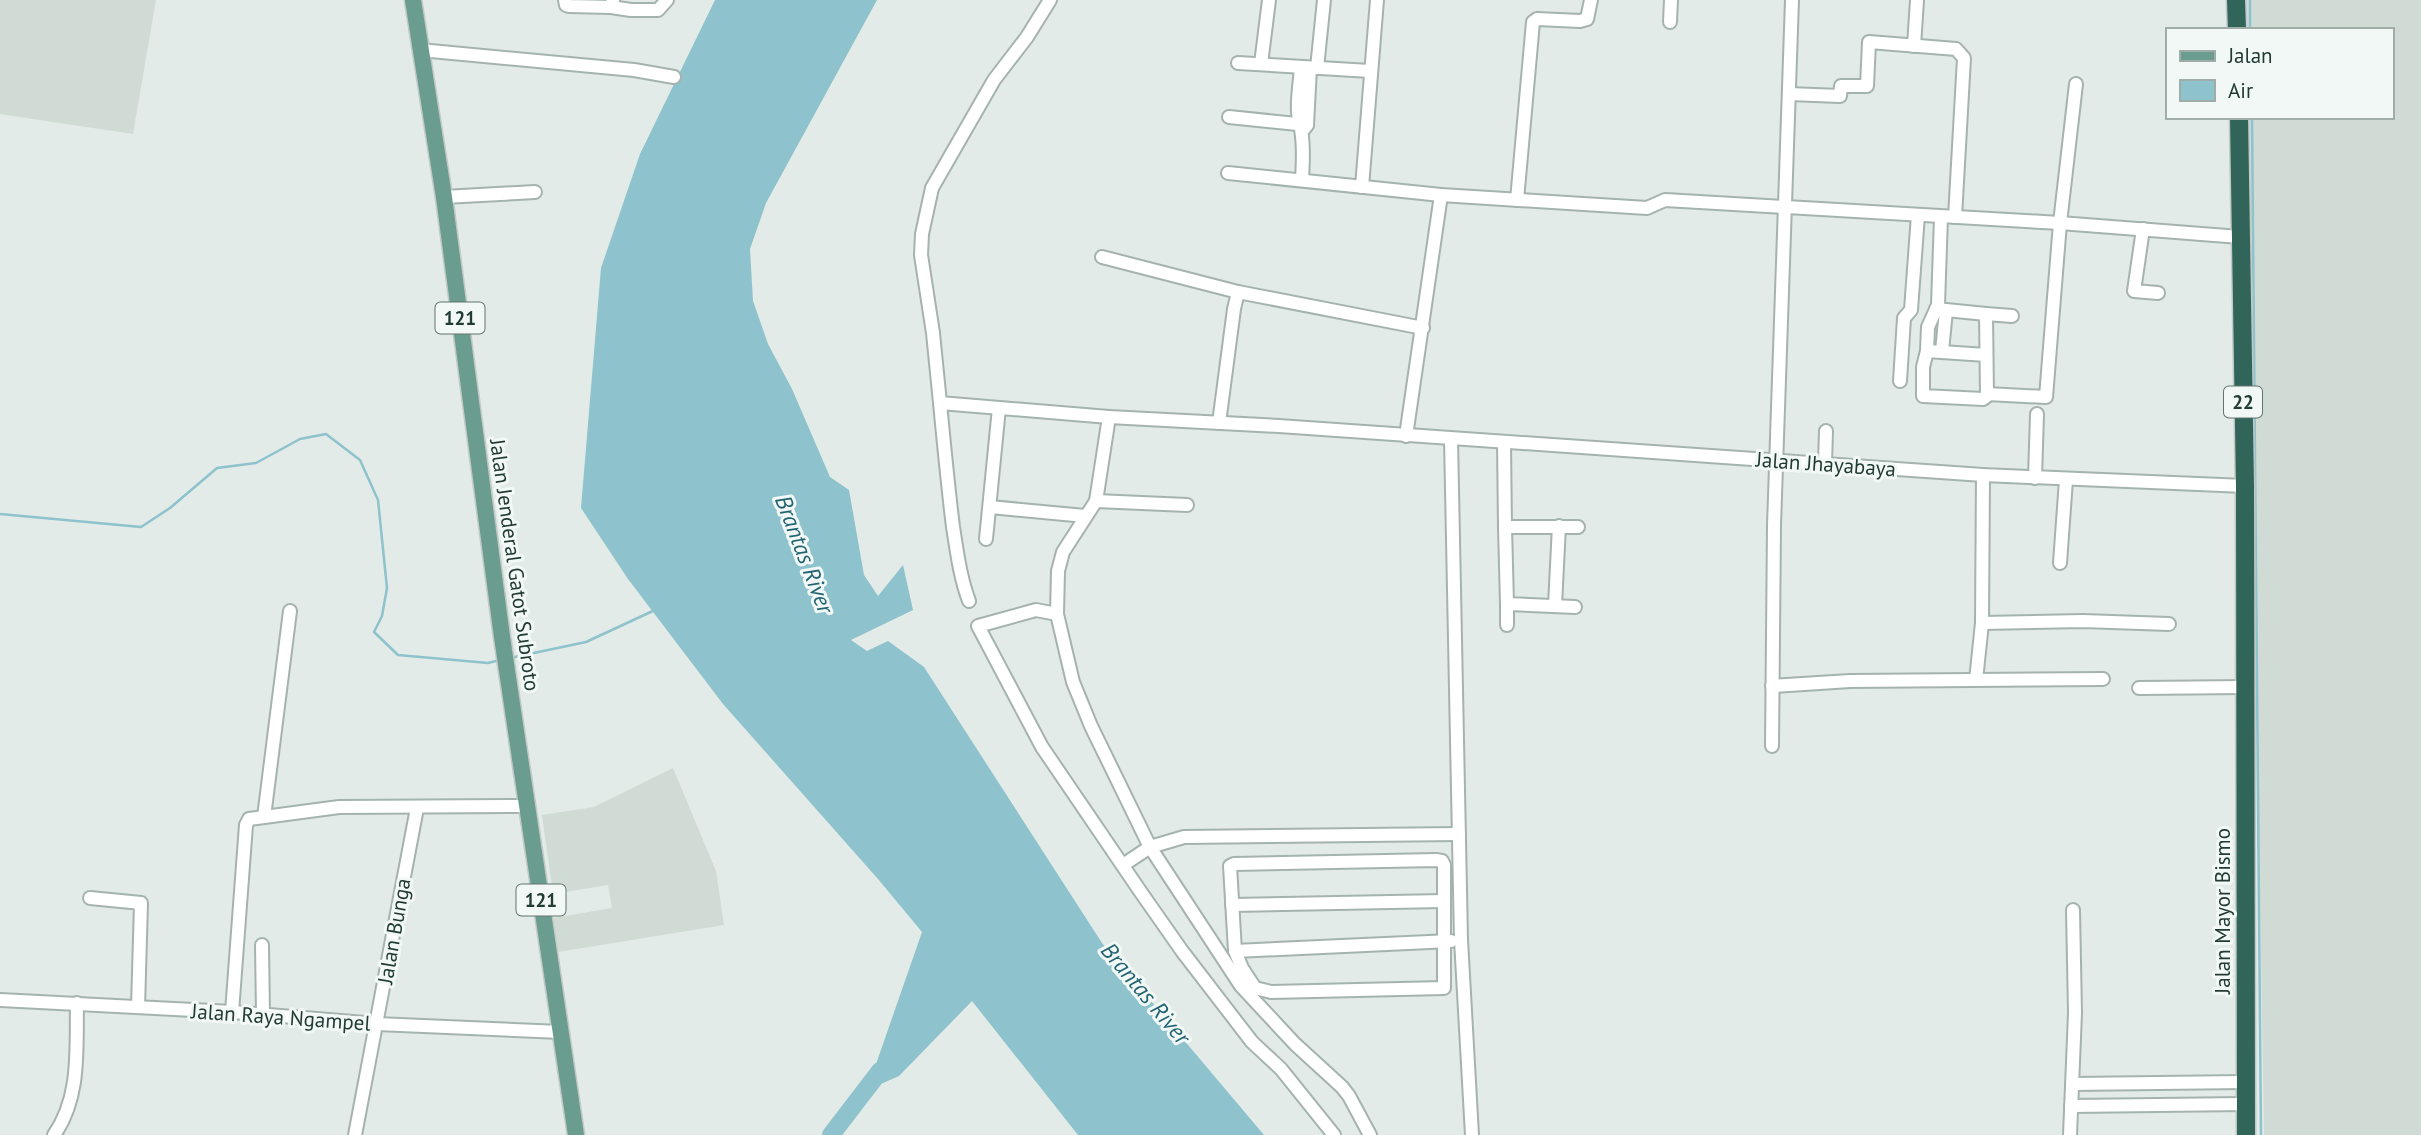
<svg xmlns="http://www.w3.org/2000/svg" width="2421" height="1135" font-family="'PT Sans',sans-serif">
	<rect width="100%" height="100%" fill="#e2ebe7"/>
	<g fill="#d0dbd6">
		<polygon points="0,0 156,0 133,134 0,114"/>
		<polygon points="2245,0 2421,0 2421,1135 2264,1135 2247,117 2391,117 2391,30 2246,30"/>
		<polygon points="673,768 716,871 724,925 558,952 553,918 612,908 608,885 553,894 542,815 594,807"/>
	</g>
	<polygon fill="#8ec2cc" points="715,0 877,0 766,203 750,249 753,301 768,344 792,389 830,477 849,490 864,575 878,596 903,565 913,610 851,640 867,651 888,641 924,667 1102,943 1264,1135 1078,1135 972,1001 899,1076 867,1090 922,932 878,879 723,704 628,579 581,508 601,268 640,154"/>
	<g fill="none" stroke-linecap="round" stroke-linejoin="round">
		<g stroke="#8ec2cc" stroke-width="2.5">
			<polyline points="2250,0 2250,30"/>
			<polyline points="2252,117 2261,1135"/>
			<polyline points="0,514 141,527 170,508 217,468 256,463 300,439 326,434 360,460 378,500 387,588 382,616 374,632 398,655 488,663 500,660"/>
			<polyline points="510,658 586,642 655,610"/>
		</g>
		<polyline stroke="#8ec2cc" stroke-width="18" points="831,1135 880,1071"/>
		<defs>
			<g id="minor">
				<polyline points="565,0 566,5 569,6 611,7 613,0"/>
				<polyline points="1050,0 1027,37 994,80 932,188 922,234 921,255 933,333 940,403 1109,417 1279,426 1983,475 2245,486"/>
				<polyline points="611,7 631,10 658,10 667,0"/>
				<polyline points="1670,22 1671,0"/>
				<polyline points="1914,46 1917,0"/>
				<polyline points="420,50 634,70 674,77"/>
				<polyline points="1238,63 1370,71"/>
				<polyline points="1261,64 1269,0"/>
				<path d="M1301,67C1300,84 1295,107 1300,124C1304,142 1303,161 1302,180"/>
				<polyline points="1317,68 1324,0"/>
				<polyline points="1789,94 1840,96 1841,86 1867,86 1869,42 1956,49 1964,58 1955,217"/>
				<polyline points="1229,117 1307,125"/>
				<polyline points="1304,129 1307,125 1310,68"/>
				<polyline points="1228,173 1441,195 1647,208 1665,200 2060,223 2240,237"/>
				<polyline points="1362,187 1377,0"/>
				<polyline points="444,197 535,192"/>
				<polyline points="1517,200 1533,22 1537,19 1580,21 1587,19 1591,0"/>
				<polyline points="2143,229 2134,291 2158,293"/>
				<polyline points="1102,257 1238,292 1234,309 1219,423"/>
				<polyline points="1238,292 1423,328"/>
				<polyline points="1936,309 1986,314 1987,396 1983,399 1923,396 1923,367 1927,351 1986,355"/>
				<polyline points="1986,314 2012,316"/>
				<polyline points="1927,351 1928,327 1938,305 1941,217"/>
				<polyline points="1942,351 1946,311"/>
				<polyline points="1900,381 1904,318 1911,310 1918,215"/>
				<polyline points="1987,394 2046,397 2060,223 2076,84"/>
				<path d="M940,403C944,445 948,486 953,527C957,552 960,577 969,601"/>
				<polyline points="1109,417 1096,501 1063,552 1058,571 1057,614 1073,682 1091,726 1150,847 1241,986 1295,1044 1342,1087 1349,1096 1370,1135"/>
				<polyline points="1406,436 1441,195"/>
				<polyline points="1451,439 1461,940 1472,1135"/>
				<polyline points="1504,442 1505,527"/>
				<polyline points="1825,463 1826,431"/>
				<polyline points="2035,478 2037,414"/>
				<polyline points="1096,501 1187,505"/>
				<polyline points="990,507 1085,516"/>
				<polyline points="986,539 999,408"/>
				<polyline points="2060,563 2066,480"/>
				<polyline points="1507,604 1507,625"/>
				<polyline points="1555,605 1559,526"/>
				<polyline points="1575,607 1507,604 1505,527 1578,527"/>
				<polyline points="1057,614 1036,610 978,626 1042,747 1140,891 1182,951 1252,1042 1281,1069 1334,1135"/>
				<polyline points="1982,623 2083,621 2169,624"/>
				<polyline points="1976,680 1982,623 1983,475"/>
				<polyline points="1772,686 1850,681 2103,679"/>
				<polyline points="2139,688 2245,687"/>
				<polyline points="1772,746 1774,525 1792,0"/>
				<polyline points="264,817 290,611"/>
				<polygon points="1436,860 1442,861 1444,865 1444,988 1271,992 1255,988 1242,968 1235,951 1230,866 1234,864"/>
				<polyline points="1123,865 1150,847 1184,837 1459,834"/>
				<polyline points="90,898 141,903 138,1007"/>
				<polyline points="1232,905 1444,901"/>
				<polyline points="262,945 263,1014"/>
				<polyline points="1235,951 1451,941"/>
				<polyline points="0,1000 232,1012 377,1024 561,1032"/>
				<polyline points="232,1012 246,825 249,819 339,807 528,806"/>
				<polyline points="2072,1084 2245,1082"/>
				<polyline points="2071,1106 2245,1104"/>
				<path d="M54,1135C81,1097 76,1048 77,1003"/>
				<polyline points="355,1135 417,808"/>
				<polyline points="2070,1135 2075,1013 2073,910"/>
			</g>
			<polyline id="major" points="413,0 444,197 502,637 576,1135"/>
			<g id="highway">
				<polyline points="2236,0 2237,30"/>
				<polyline points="2239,117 2245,486 2246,1135"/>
			</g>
		</defs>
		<use href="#minor" stroke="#a5b3ae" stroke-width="16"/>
		<use href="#major" stroke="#c1c8c6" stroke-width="19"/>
		<use href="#highway" stroke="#c1c8c6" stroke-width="21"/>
		<use href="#minor" stroke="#fff" stroke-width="12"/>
		<use href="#major" stroke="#6a9d90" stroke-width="16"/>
		<use href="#highway" stroke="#31655a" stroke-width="18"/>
	</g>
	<g text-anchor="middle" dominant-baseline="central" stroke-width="6" stroke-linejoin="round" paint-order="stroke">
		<g fill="#f2f8f5" stroke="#61746f" stroke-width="2">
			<rect x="435.5" y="302.5" width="49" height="31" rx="5"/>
			<rect x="2224" y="386.5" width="38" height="31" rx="5"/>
			<rect x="516.5" y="884.5" width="49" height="31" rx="5"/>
		</g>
		<g font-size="19" font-weight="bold" fill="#233b35">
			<text x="460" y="318">121</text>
			<text x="2243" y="402">22</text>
			<text x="541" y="900">121</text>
		</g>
		<g font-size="21" fill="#233b35" stroke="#f2f8f5">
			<text transform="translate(1826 464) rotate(4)">Jalan Jhayabaya</text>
			<text transform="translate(515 565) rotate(82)">Jalan Jenderal Gatot Subroto</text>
			<text transform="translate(2222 911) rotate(-90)">Jalan Mayor Bismo</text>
			<text transform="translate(394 931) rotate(-80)">Jalan Bunga</text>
			<text transform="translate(281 1017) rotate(4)">Jalan Raya Ngampel</text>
		</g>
		<g font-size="23" font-style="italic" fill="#226472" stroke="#f2f8f5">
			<text transform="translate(805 554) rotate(69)">Brantas River</text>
			<text transform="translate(1146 993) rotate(50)">Brantas River</text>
		</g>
	</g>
	<rect x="2166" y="28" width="228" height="91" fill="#f2f8f5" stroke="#9faca8" stroke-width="2"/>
	<rect x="2180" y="51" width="35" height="10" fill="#6a9d90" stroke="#9faca8" stroke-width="2"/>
	<text x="2228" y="63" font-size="21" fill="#233b35">Jalan</text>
	<rect x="2180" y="80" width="35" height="21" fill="#8ec2cc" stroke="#9faca8" stroke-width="2"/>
	<text x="2228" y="98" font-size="21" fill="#233b35">Air</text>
</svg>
